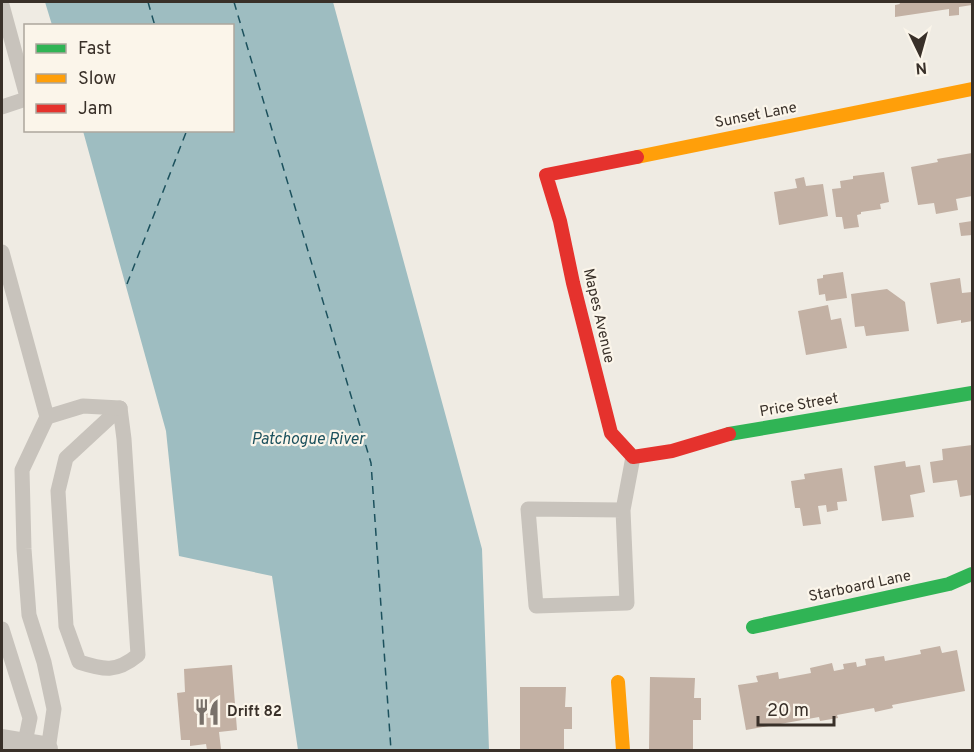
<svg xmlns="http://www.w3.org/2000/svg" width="974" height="752" font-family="Overpass,sans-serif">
	<rect width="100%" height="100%" fill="#efebe3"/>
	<polygon fill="#9ebdc1" points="45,2 333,2 482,549 489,750 298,750 272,576 179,556 166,431 83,131 232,130 232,26 52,25"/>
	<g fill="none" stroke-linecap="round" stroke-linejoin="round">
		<g stroke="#1c515d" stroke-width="1.5" stroke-dasharray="8 6" stroke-linecap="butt">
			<polyline points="148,2 155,26"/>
			<polyline points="234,2 371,463 391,750"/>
			<polyline points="127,284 187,130"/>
		</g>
	</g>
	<g fill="#c3b1a4">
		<polygon points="899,2 972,2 972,5 959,7 959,15 949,16 949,9 895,17 895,5 900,4"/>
		<polygon points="972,153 972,196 956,199 958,210 936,214 934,203 918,205 911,167 938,162 937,159"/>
		<polygon points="884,172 889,202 880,204 881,209 861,212 861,214 857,215 859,227 844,229 842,217 836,217 832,189 841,188 840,181 853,179 853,176"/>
		<polygon points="804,177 806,186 823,184 828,216 779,225 774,192 797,188 795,179"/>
		<polygon points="972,221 972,235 961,236 959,223"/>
		<polygon points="843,272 847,298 826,301 825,294 819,295 817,279 823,278 823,275"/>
		<polygon points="960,278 962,293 972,292 972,321 961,323 961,320 937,324 930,283"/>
		<polygon points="887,289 905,302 909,331 866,336 864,326 855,327 851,294"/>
		<polygon points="828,305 831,320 841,318 847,348 806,355 798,311"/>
		<polygon points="972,445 972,495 960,497 957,480 933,483 930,462 943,460 942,449"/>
		<polygon points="905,461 906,467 920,465 925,492 910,495 914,517 882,521 874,466"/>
		<polygon points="842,468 847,501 837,502 838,510 827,512 826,505 818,506 821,524 803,526 800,508 795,508 791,481 805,479 804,474"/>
		<polygon points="940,646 942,653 957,650 965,691 892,705 893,708 875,712 874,708 837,715 838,718 820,721 819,717 746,730 738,685 758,682 756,676 778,672 779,679 811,673 810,668 832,663 834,671 844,669 843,664 856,662 857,667 866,665 865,659 884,656 885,661 921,654 920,650"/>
		<polygon points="232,665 237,730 219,732 221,749 207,750 206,744 190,746 190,740 181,740 177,693 185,692 184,669"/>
		<polygon points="650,677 695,678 694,698 701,698 701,720 693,720 693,750 649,750"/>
		<polygon points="520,687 566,687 565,707 572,707 572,729 564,729 564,750 520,750"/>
	</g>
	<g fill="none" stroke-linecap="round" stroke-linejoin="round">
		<g stroke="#c8c3bc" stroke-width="15">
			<polyline points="2,5 26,93"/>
			<polyline points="2,107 26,99"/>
			<polyline points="2,252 47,417 22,470 24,549 29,615 44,662 54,709 48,750"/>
			<path d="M120,408L124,439L138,655C116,673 104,670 79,662L66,626L58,491L66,458Z"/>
			<polyline points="47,417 83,406 120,408"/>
			<polyline points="623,510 528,509 536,606 627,603 623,510 633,457"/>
			<polyline points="2,629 30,718 24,747"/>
		</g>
		<polyline stroke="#c8c3bc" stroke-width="28" points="2,743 44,750"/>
		<g stroke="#30b455" stroke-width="14">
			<polyline points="729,434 972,393"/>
			<polyline points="753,627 949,584 972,574"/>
		</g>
		<g stroke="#ff9f0a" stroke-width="14">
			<polyline points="637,157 972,89"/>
			<polyline points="618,682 623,750"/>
		</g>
		<polyline stroke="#e5322d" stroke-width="14" points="637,157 546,175 560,221 573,283 611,433 633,457 672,451 729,434"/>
	</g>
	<defs>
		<symbol id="restaurant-bare" viewBox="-9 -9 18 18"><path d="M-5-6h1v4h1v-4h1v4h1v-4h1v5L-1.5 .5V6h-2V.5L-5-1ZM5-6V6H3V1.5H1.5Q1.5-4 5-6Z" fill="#79716a" stroke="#fbf5ea" stroke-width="2.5" paint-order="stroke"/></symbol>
	</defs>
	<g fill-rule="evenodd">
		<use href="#restaurant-bare" x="188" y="693" width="38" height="38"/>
	</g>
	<g text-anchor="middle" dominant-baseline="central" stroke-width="4.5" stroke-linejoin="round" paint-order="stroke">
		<g font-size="15" fill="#393029" stroke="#fbf5ea">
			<text transform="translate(756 116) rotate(-11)">Sunset Lane</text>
			<text transform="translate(598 316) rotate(77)">Mapes Avenue</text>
			<text transform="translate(799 406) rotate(-10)">Price Street</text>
			<text transform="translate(860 587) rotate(-12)">Starboard Lane</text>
		</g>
		<g font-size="15" font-weight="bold" fill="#393029" stroke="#fbf5ea" text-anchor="start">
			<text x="227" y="712">Drift 82</text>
		</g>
		<g font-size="16" font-style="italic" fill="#1c515d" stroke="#fbf5ea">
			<text x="308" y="440">Patchogue River</text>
		</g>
	</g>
	<rect width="974" height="752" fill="none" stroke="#393029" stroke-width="6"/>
	<rect x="24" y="24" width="210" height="108" fill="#fbf5ea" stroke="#ada69d" stroke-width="1.5"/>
	<rect x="36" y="44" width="30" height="9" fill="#30b455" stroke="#ada69d" stroke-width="1.5"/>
	<text x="78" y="54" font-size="18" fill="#393029">Fast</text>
	<rect x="36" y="74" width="30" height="9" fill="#ff9f0a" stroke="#ada69d" stroke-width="1.5"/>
	<text x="78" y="84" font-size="18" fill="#393029">Slow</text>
	<rect x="36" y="104" width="30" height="9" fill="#e5322d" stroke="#ada69d" stroke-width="1.5"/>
	<text x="78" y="114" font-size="18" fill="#393029">Jam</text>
	<g transform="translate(920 54) rotate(175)" stroke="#fbf5ea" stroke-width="4.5" paint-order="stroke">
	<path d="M0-4.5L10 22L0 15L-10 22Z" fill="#393029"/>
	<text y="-9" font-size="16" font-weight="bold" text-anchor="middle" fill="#393029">N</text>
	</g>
	<path d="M758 716v9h76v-9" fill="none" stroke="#393029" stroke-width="3"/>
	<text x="767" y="716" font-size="18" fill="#393029" stroke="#fbf5ea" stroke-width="4.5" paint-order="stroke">20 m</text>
</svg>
